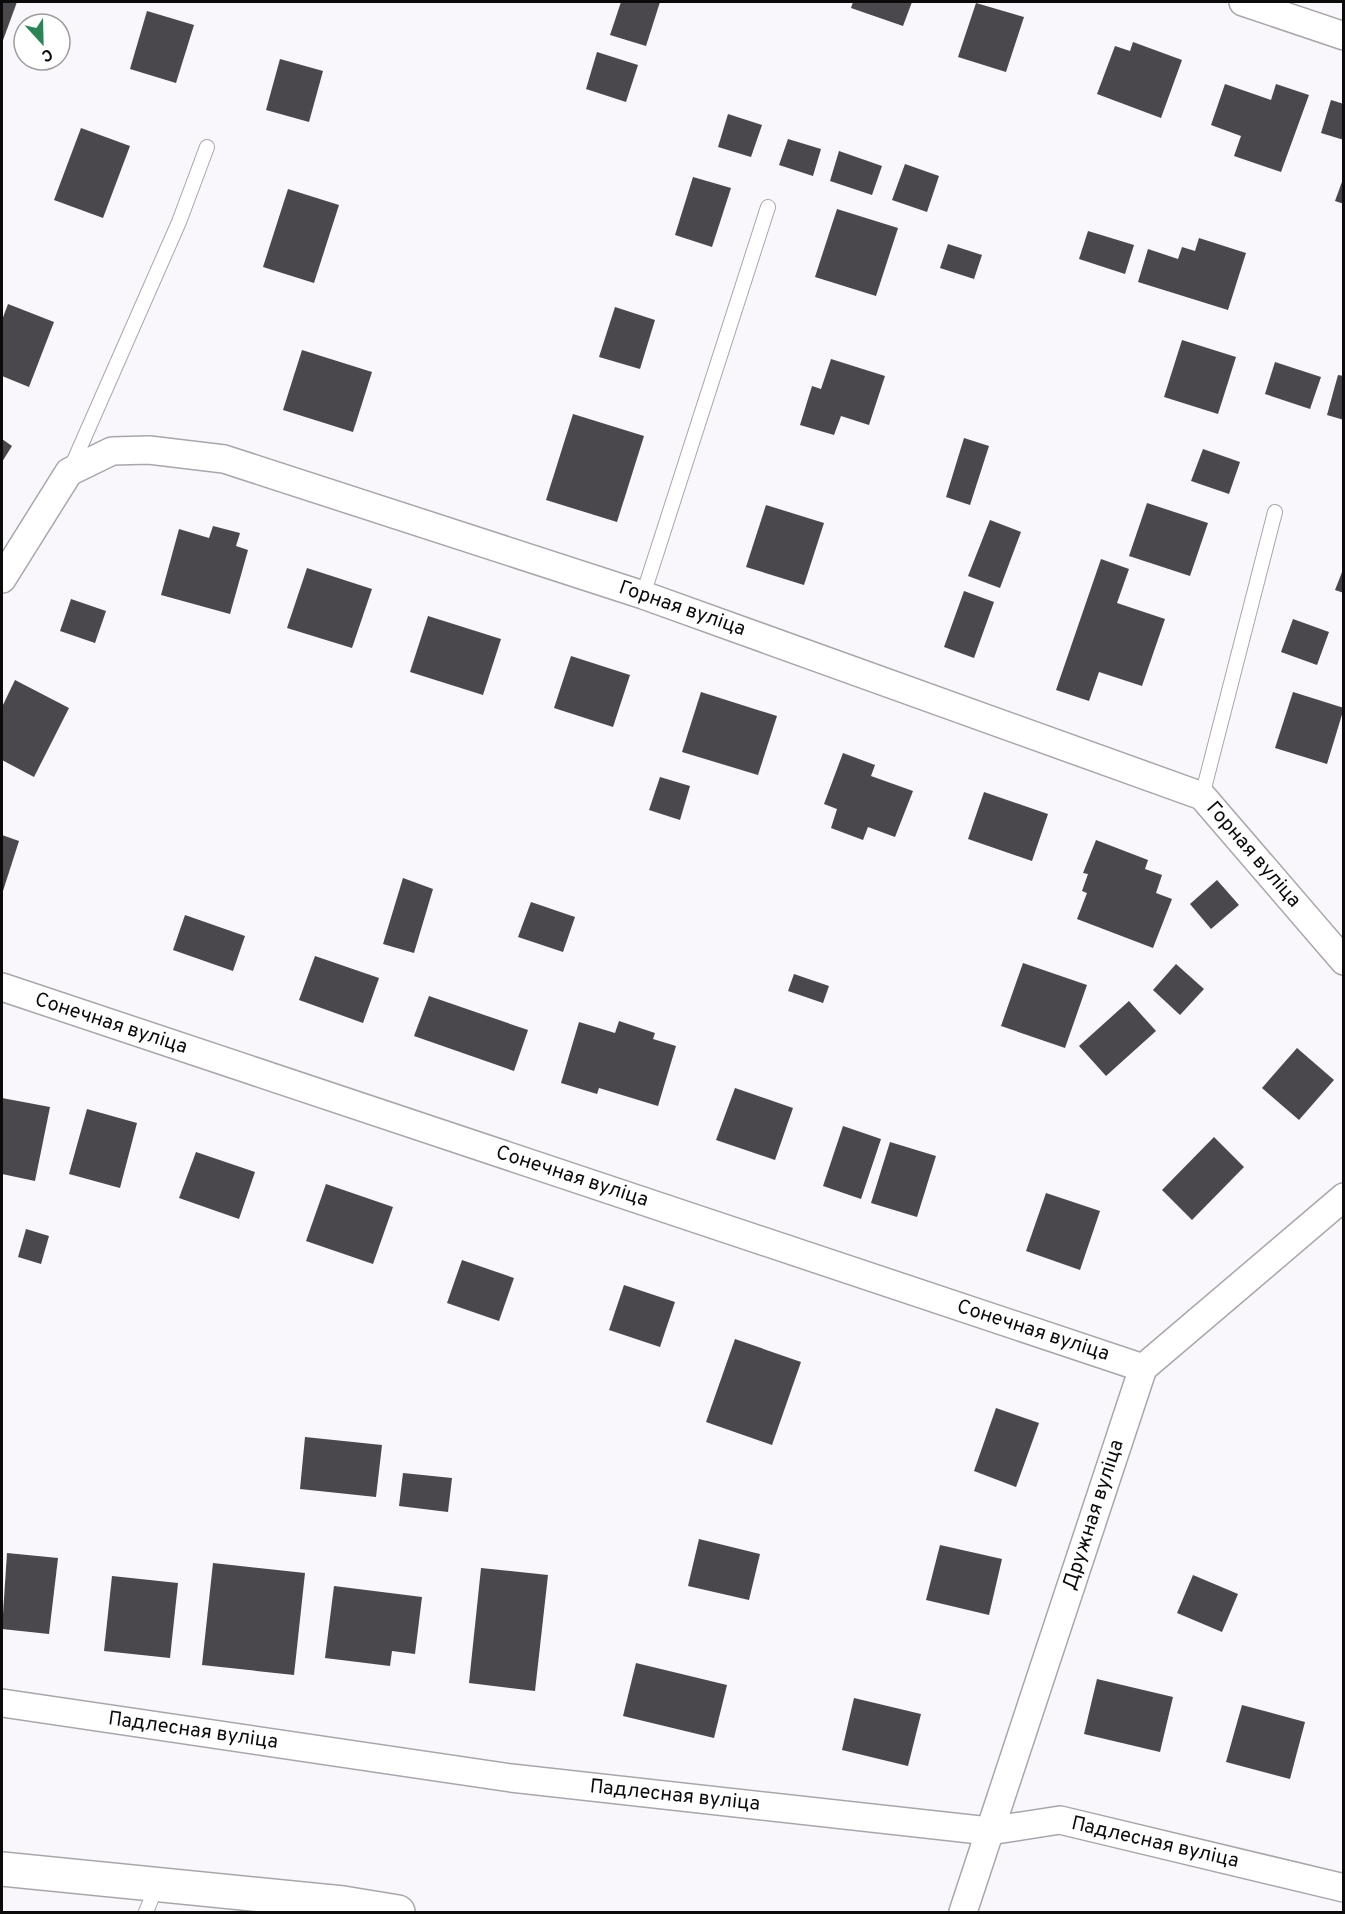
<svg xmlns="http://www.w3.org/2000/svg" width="1345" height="1914" font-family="Overpass,sans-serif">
	<rect width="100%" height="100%" fill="#f9f7fc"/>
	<g fill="#4a484c">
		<polygon points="2,2 17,2 2,43"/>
		<polygon points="621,2 660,2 646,46 610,35"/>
		<polygon points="853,2 912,2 903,26 851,8"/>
		<polygon points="976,3 1024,17 1006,72 958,57"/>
		<polygon points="147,11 194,25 176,83 130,69"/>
		<polygon points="1133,42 1182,60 1161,118 1097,94 1115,46 1130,51"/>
		<polygon points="597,52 638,65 626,102 586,89"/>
		<polygon points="280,59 323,71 309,122 266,110"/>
		<polygon points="1225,84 1271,100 1276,84 1309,95 1281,172 1234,156 1241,136 1211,125"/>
		<polygon points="1331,100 1344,104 1344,140 1321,133"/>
		<polygon points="728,114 762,125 751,157 718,147"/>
		<polygon points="81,128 130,146 103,218 54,200"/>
		<polygon points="788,139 821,149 813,176 779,165"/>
		<polygon points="839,151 882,166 872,195 830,181"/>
		<polygon points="905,164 939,176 927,212 892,200"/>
		<polygon points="693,177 731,188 712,247 675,235"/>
		<polygon points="1343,179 1344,179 1344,204 1335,201"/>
		<polygon points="288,189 339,205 314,283 263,267"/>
		<polygon points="837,209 898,228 876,296 815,277"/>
		<polygon points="1088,231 1134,245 1125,274 1079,259"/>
		<polygon points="1199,238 1246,253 1228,310 1138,282 1148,249 1178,259 1182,247 1195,251"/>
		<polygon points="948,244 982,255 974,279 940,268"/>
		<polygon points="8,304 54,322 29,387 2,376 2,320"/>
		<polygon points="615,307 655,320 640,369 599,357"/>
		<polygon points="1182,340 1236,357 1218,414 1164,397"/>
		<polygon points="302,350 372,372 353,432 283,410"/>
		<polygon points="831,359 885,376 869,425 841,416 834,435 800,425 812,386 821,389"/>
		<polygon points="1275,362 1321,377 1310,409 1265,394"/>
		<polygon points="1338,375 1344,376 1344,420 1327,415"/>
		<polygon points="573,414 644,436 617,522 546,500"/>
		<polygon points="964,438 989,446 970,505 946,497"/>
		<polygon points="2,439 12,446 2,462"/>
		<polygon points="1203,449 1240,462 1229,494 1191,481"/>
		<polygon points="1147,503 1208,523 1190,576 1129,556"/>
		<polygon points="766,505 824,523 804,585 746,567"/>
		<polygon points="990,520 1021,532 1000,588 968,576"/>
		<polygon points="213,526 240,533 236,546 248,550 230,614 161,595 179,529 209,538"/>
		<polygon points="1101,559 1129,569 1117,603 1165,619 1142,686 1099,672 1089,701 1056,690"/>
		<polygon points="1344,567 1344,593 1335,590"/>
		<polygon points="307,568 372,589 352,648 287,628"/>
		<polygon points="964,591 994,602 974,658 944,647"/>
		<polygon points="71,599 106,611 95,643 60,631"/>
		<polygon points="428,616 501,639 483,695 410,672"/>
		<polygon points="1293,619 1329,632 1317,665 1281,652"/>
		<polygon points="571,656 630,675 613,727 554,708"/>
		<polygon points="15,680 69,708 34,777 2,760 2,707"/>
		<polygon points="701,692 777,716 758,775 682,752"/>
		<polygon points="1293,692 1344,708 1327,764 1275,748"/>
		<polygon points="843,753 875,765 871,776 913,791 895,837 868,827 863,840 831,828 837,809 824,804"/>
		<polygon points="660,777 690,786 680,820 649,810"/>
		<polygon points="984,792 1048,814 1032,861 968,839"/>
		<polygon points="2,835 19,841 2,894"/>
		<polygon points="1096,840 1148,860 1145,869 1162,875 1156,893 1172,899 1153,948 1077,919 1087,893 1082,891 1088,874 1083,873"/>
		<polygon points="403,878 433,889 414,953 383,944"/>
		<polygon points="1217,880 1239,905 1211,929 1190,904"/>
		<polygon points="531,902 575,917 563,952 518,937"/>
		<polygon points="185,915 245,936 233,971 173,950"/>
		<polygon points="315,956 379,978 363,1023 299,1000"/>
		<polygon points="1023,963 1087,985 1065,1048 1001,1026"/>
		<polygon points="1176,964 1204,989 1180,1015 1153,990"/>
		<polygon points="794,974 829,986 823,1003 788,991"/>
		<polygon points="429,996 528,1030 514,1071 414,1036"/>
		<polygon points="1129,1001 1156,1031 1106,1076 1079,1046"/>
		<polygon points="619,1021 655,1033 653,1039 676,1046 658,1106 599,1088 597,1094 561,1083 579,1022 615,1033"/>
		<polygon points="1297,1048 1334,1080 1299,1120 1262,1088"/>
		<polygon points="735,1088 793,1108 775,1160 716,1140"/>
		<polygon points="2,1098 50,1107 35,1181 2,1174"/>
		<polygon points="87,1109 137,1123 120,1188 69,1174"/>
		<polygon points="843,1126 881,1139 861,1199 823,1186"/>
		<polygon points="1214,1137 1244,1167 1192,1220 1162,1190"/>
		<polygon points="890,1142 936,1156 917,1217 871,1203"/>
		<polygon points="196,1152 255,1172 239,1219 179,1198"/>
		<polygon points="326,1184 393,1207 373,1264 306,1241"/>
		<polygon points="1046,1193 1100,1211 1080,1270 1026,1251"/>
		<polygon points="26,1229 49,1236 41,1264 18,1257"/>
		<polygon points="462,1260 514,1278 499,1321 447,1303"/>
		<polygon points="624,1285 675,1302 660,1347 609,1330"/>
		<polygon points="735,1339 801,1362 772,1445 706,1422"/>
		<polygon points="996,1408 1039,1423 1016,1487 974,1471"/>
		<polygon points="305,1437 382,1445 376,1497 300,1489"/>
		<polygon points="403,1473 452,1478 448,1512 399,1506"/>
		<polygon points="699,1539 760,1554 749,1600 688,1586"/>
		<polygon points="940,1545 1002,1559 989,1615 926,1600"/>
		<polygon points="7,1553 58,1558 49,1634 2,1629"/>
		<polygon points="213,1563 305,1573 294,1675 202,1665"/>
		<polygon points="481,1568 548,1575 535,1691 469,1683"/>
		<polygon points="1193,1575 1238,1594 1222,1632 1177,1613"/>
		<polygon points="112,1576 178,1583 170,1658 104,1651"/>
		<polygon points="334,1586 422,1597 415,1654 392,1651 390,1666 325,1658"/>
		<polygon points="636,1663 727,1685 714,1738 623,1716"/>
		<polygon points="1097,1679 1173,1697 1160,1752 1084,1734"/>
		<polygon points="854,1698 921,1714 908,1766 842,1750"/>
		<polygon points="1242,1705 1305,1722 1290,1779 1226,1762"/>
	</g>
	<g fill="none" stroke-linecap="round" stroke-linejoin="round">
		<defs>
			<g id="lane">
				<polyline points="70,470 179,222 207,147"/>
				<polyline points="643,595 768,207"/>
				<polyline points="1202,796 1275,512"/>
				<polyline points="146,1912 157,1885"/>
			</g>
			<g id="street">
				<polyline points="1243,2 1344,36"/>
				<polyline points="2,579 69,472 112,451 149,450 224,459 643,595 1202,796 1344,961"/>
				<polyline points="2,987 1143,1368"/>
				<polyline points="2,1703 511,1778 989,1831 1060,1820 1344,1888"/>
				<polyline points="963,1912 1143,1368 1344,1197"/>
			</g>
			<polyline id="secondary" points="2,1869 343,1903 398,1912"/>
		</defs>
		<use href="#lane" stroke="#a8a6aa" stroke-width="16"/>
		<use href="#street" stroke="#a8a6aa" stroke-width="30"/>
		<use href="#secondary" stroke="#a8a6aa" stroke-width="36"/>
		<use href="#lane" stroke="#fff" stroke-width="14"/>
		<use href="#street" stroke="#fff" stroke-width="27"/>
		<use href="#secondary" stroke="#fff" stroke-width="33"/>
	</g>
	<g text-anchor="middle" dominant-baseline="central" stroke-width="6" stroke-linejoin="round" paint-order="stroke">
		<g font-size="20" fill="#0c0b0c" stroke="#fff">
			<text transform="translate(682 609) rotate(19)">Горная вуліца</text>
			<text transform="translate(1253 855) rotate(49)">Горная вуліца</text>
			<text transform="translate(111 1024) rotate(18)">Сонечная вуліца</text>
			<text transform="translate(572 1177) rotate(18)">Сонечная вуліца</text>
			<text transform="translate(1033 1331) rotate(18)">Сонечная вуліца</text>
			<text transform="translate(1094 1515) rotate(-72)">Дружная вуліца</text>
			<text transform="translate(193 1731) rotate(8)">Падлесная вуліца</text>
			<text transform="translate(675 1796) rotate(6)">Падлесная вуліца</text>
			<text transform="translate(1155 1843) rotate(13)">Падлесная вуліца</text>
		</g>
	</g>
	<rect width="1345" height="1914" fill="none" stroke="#0c0b0c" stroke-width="6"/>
	<g transform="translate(42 42) rotate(158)"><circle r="28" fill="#ffffff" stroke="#9e9d9e" stroke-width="1.5"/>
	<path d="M0-4.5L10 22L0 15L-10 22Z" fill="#2c8357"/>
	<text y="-9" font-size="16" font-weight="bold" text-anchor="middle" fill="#0c0b0c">С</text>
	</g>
</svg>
